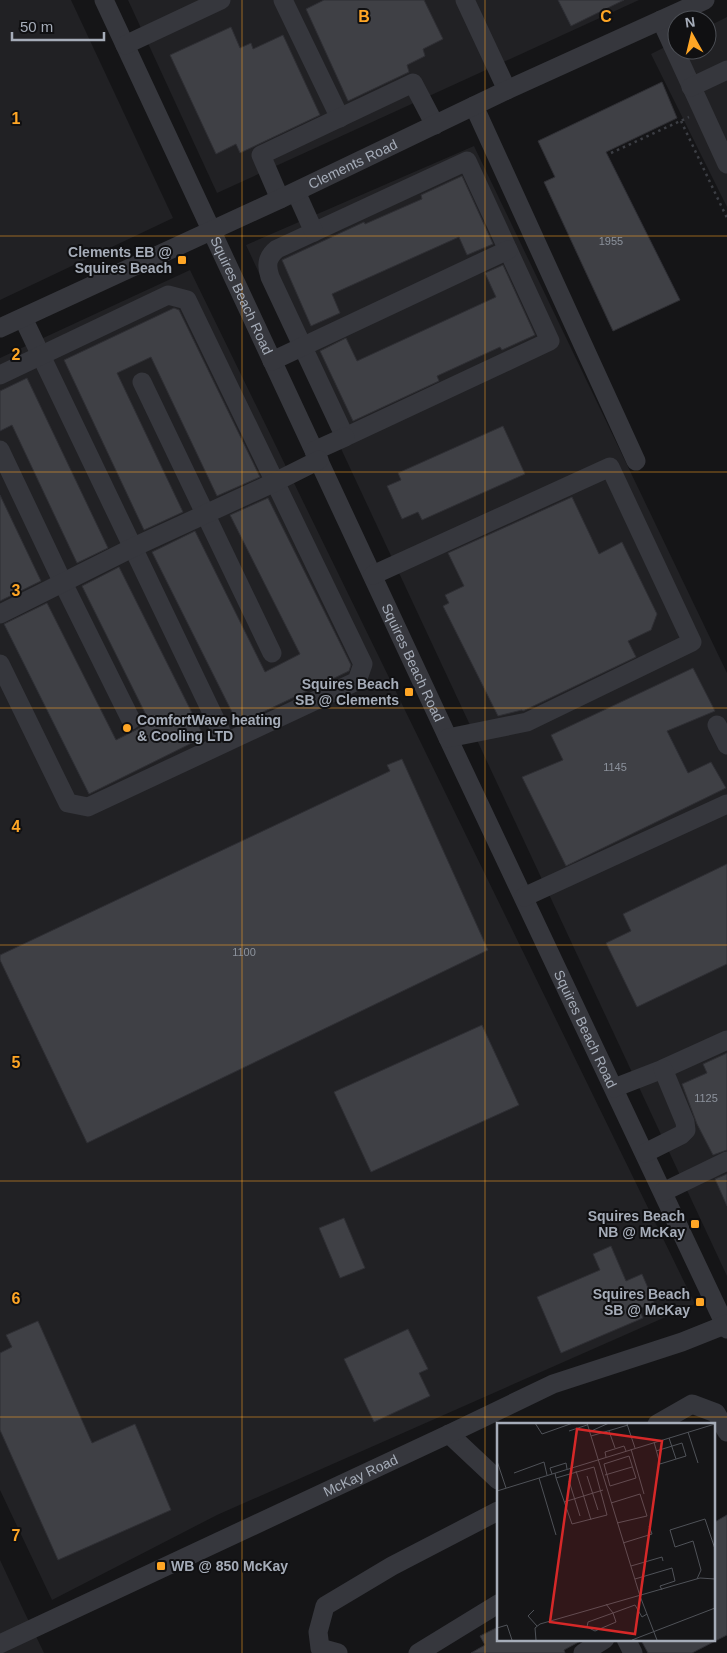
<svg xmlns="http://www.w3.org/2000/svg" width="727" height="1653" font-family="Helvetica,sans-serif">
	<rect width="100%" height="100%" fill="#151517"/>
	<g fill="#212124">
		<polygon points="0,0 71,0 173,218 0,300"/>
		<polygon points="128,0 639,0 217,193"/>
		<polygon points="727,17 727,207 651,54 677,41 677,50 707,50 707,27"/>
		<polygon points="474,146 727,673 727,1276 246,245"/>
		<polygon points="190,270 695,1304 217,1515 52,1600 0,1490 0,358"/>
		<polygon points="0,1560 21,1605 44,1653 0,1653"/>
	</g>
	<g fill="#3f4045" stroke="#2f2f34">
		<polygon points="324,0 424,0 443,39 423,49 425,56 407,65 409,72 348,101 306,9"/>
		<polygon points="558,0 624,0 571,26"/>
		<polygon points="231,27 240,48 251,43 253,49 283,35 320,115 240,153 236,144 216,154 170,55"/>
		<polygon points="662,82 677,118 606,152 680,300 613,331 544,182 555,177 538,141"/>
		<polygon points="462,176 493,244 467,255 459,237 332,294 340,313 311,326 282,260 364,222 365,224 422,199 421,195"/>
		<polygon points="503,265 535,335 502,350 500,347 437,376 439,381 353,421 320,351 346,338 357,361 496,297 485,273"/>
		<polygon points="174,308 179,310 260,477 217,496 151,357 117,373 183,512 144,530 64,360"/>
		<polygon points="27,378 108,548 77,563 12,425 0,431 0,391"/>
		<polygon points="503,426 525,474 422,520 418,512 402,519 387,486 401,480 398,473"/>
		<polygon points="0,495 41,581 0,601"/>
		<polygon points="572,497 599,554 622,542 657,614 651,630 628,641 636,657 523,711 522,710 498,716 443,606 449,603 445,595 464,586 448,553"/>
		<polygon points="268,498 351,665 349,671 238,724 152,552 195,531 265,672 300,654 230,515"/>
		<polygon points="119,567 204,737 89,794 4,624 47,603 116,740 150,723 82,586"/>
		<polygon points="693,668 715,711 667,731 688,773 711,762 726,788 566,866 522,777 563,760 551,735"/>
		<polygon points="402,759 488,950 87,1143 0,960 0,955 390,771 387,765"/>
		<polygon points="727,864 727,964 637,1007 606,943 631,931 623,914"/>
		<polygon points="482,1025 519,1105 371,1172 334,1092"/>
		<polygon points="727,1053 727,1150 713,1155 697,1124 682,1084 707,1073 703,1064"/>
		<polygon points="727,1174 727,1206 715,1179"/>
		<polygon points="344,1218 365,1268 340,1278 319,1228"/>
		<polygon points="611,1246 626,1281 642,1274 654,1302 639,1309 643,1318 561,1353 537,1297 600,1270 593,1254"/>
		<polygon points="38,1321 92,1443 135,1424 171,1510 58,1560 0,1430 0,1353 12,1347 6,1335"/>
		<polygon points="408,1329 428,1369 419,1373 430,1396 374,1422 344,1359"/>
		<polygon points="727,1515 727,1635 692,1653 648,1653 642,1642 648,1639 713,1639 713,1523"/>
		<polygon points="498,1627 498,1639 584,1639 564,1650 565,1653 471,1653 485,1645 480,1636"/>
	</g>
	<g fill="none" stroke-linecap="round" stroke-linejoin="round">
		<g stroke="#3c3e44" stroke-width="2.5" stroke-dasharray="2.5 4" stroke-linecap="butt">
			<polyline points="681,121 727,218"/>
			<polyline points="611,153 689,117"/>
		</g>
		<g stroke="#36373d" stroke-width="19">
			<path id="s1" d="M104,0L448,738L727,1329"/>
			<polyline points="283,0 340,118"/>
			<polyline points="465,0 507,90"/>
			<polyline points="661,20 727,164"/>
			<polyline points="125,45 221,0"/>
			<polyline points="691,87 727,70"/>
			<polyline points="474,106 636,461"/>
			<path d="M467,161L550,341L345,437L270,277C266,265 267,257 277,249Z"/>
			<polyline points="296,192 314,232"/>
			<polyline points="280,199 261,155 413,83 435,125"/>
			<polyline points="23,318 226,742"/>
			<path id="s2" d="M0,328L280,199L507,90L705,0"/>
			<polyline points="272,361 508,250"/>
			<polyline points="0,375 168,295 187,300 363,664 357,681 88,807 68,803 0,664"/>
			<polyline points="142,382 272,653"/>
			<polyline points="0,450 63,583 131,720"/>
			<polyline points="314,451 345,437"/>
			<polyline points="373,575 610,467 692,642 527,722 448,738"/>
			<polyline points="0,614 134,547 275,482 319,460"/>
			<polyline points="717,725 727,745"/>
			<polyline points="524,897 727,804"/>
			<polyline points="614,1088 663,1069 727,1040"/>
			<polyline points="645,1153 681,1135 686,1130 685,1122 663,1069"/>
			<polyline points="663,1192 727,1161"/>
			<polyline points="657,1424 692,1404 716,1413 727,1432"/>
			<polyline points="449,1434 498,1480"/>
			<polyline points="626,1639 633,1653"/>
			<path id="s3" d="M0,1644L449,1434L553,1384L682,1342L727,1324"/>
			<polyline points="338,1653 320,1648 318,1632 325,1606 392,1566 498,1511"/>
			<polyline points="418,1653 498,1604"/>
			<polyline points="583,1653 605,1639"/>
		</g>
	</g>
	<path fill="none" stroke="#ffa625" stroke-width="1" stroke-opacity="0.55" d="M242,0V1653M485,0V1653M0,236H727M0,472H727M0,708H727M0,945H727M0,1181H727M0,1417H727"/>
	<g fill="#ffa625" stroke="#101012" stroke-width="2">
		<rect x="177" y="255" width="10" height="10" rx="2.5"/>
		<rect x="404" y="687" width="10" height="10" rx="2.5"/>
		<circle cx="127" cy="728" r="5"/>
		<rect x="690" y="1219" width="10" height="10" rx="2.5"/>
		<rect x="695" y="1297" width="10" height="10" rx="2.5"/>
		<rect x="156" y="1561" width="10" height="10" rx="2.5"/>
	</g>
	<g text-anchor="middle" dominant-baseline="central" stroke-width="4" stroke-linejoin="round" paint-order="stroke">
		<g font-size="11" fill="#8c929c">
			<text x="611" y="241">1955</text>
			<text x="615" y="767">1145</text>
			<text x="244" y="952">1100</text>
			<text x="706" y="1098">1125</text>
		</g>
		<g font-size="14" fill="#a6adb9" stroke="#101012">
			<text stroke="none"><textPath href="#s2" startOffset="389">Clements Road</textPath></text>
			<text stroke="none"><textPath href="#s1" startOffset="326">Squires Beach Road</textPath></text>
			<text stroke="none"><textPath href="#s1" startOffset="731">Squires Beach Road</textPath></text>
			<text stroke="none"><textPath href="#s1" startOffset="1136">Squires Beach Road</textPath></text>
			<text stroke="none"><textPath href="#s3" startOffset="398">McKay Road</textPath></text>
		</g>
		<g font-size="14" font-weight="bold" fill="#a6adb9" stroke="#101012" text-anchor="end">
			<text x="172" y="252">Clements EB @<tspan x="172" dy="16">Squires Beach</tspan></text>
			<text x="399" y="684">Squires Beach<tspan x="399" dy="16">SB @ Clements</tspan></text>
			<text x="137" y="720" text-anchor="start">ComfortWave heating<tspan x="137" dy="16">&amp; Cooling LTD</tspan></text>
			<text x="685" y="1216">Squires Beach<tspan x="685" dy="16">NB @ McKay</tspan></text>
			<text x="690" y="1294">Squires Beach<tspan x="690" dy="16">SB @ McKay</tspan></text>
			<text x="171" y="1566" text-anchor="start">WB @ 850 McKay</text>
		</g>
	</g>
	<g transform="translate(497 1423)">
		<rect width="218" height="218" fill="#151517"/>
		<path fill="none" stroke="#4f5258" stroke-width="1" d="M38,0L45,11L76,0M90,0L143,173L160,217M130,1L138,25M72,8L90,2M112,8L118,25M92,9L112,0M191,9L201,40M94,13L131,2M172,15L179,36M157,19L163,41L189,33L185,20L159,28M134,26L147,71M132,33L139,55L113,63L107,41ZM109,34L108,29L127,23L129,28M0,38L9,65M79,48L94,97M17,50L47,39L50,52M58,50L59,55L75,101L110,92L97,44L59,55M55,51L53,45L69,40L70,46M108,52L135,44M90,53L101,87M42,55L59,112M72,58L83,93M0,68L218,1M67,79L106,67M114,80L143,71L150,93L120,100M126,120L155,111L152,103M134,143L165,134L166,138M138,156L175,145L178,158L163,163L165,167M200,156L204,147L196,118L178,124L173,107L208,96L218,126M109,181L116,190L91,199L90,204L98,208L119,199L116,190L138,182L145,194L150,191M37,187L31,193L40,203M0,205L10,202L15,217M39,217L38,205L43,201L203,155L218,156M135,217L218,185"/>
		<path fill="#d62828" fill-opacity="0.15" stroke="#d62828" stroke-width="2.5" d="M80,6L165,18L138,211L53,199Z"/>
		<rect width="218" height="218" fill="none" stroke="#a6adb9" stroke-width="2.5"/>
	</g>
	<g font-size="16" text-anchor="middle" font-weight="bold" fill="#ffa625" stroke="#101012" stroke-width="4" stroke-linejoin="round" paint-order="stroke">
		<text x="364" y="22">B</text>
		<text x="606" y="22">C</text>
		<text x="16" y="124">1</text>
		<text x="16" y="360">2</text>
		<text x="16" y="596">3</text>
		<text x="16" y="832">4</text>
		<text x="16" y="1068">5</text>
		<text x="16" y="1304">6</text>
		<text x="16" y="1541">7</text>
	</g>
	<g transform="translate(692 35) rotate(352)"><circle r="24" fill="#101012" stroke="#4c4f55"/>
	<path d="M0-4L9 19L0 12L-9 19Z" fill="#ffa625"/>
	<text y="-8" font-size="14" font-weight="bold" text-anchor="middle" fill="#a6adb9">N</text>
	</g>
	<path d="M12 32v8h92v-8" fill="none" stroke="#a6adb9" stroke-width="2.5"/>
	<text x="20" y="32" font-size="15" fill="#a6adb9" stroke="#101012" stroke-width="4" paint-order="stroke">50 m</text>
</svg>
